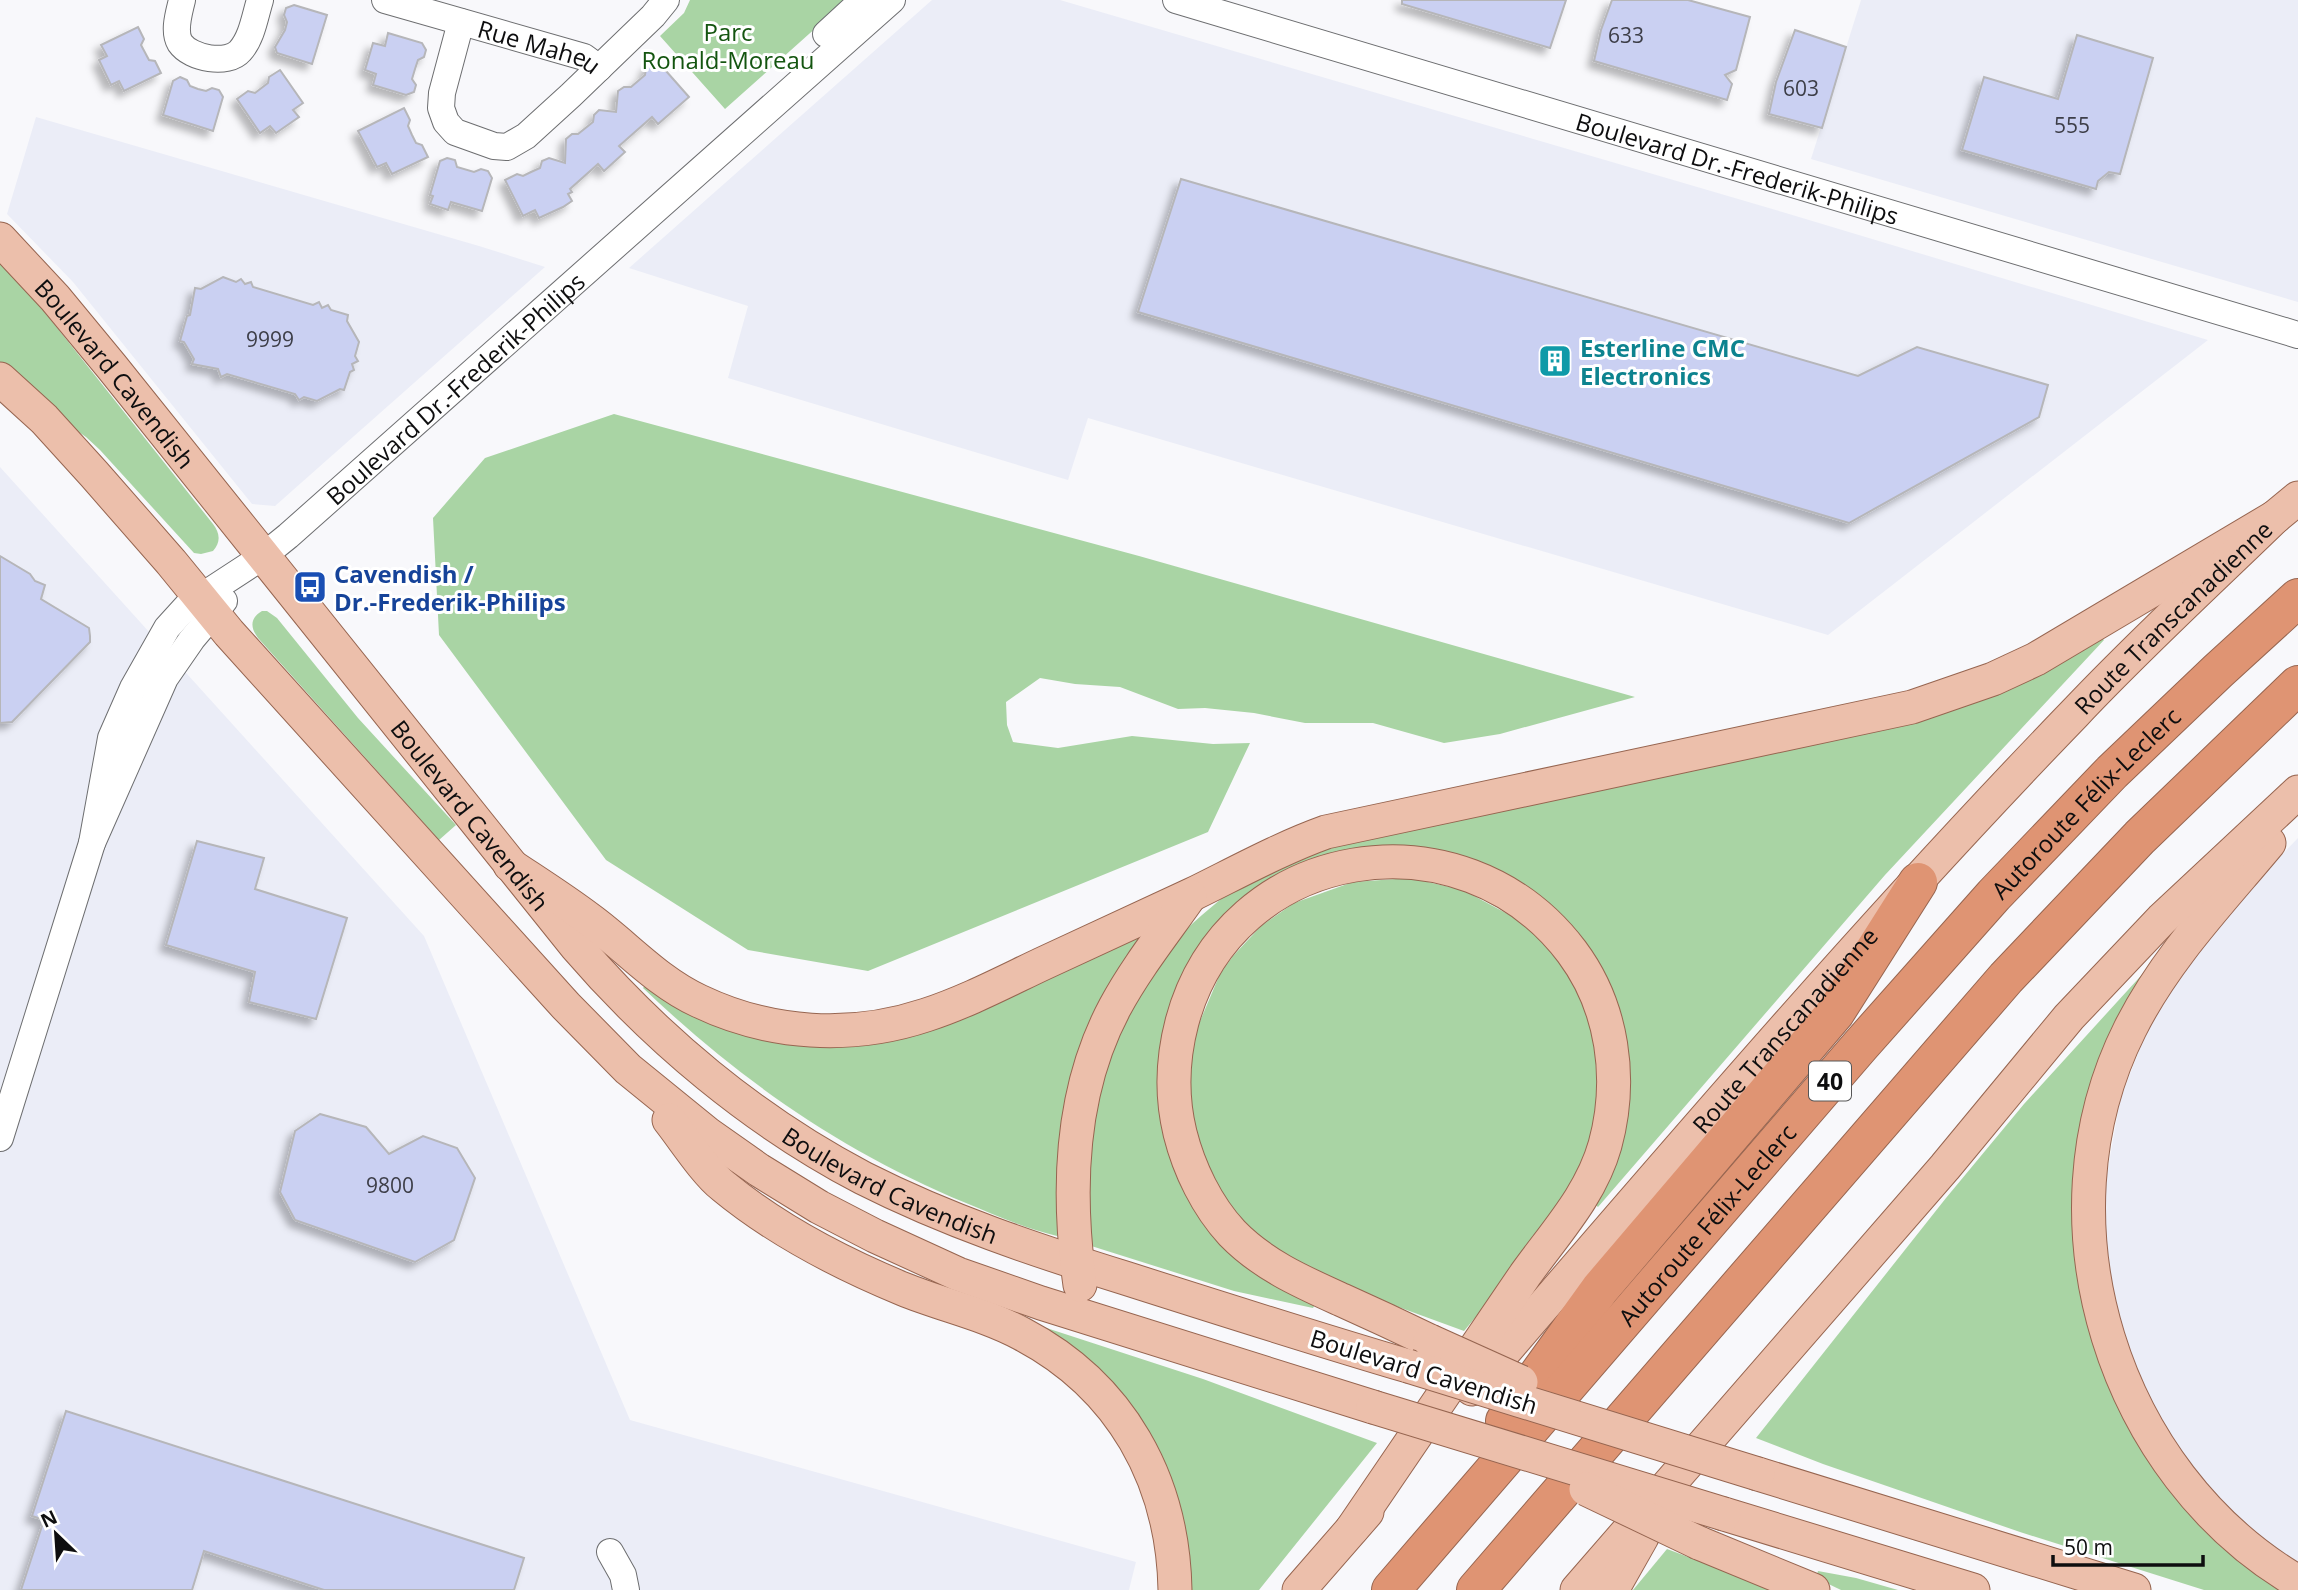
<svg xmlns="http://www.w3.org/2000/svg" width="2298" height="1590" font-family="'Open Sans',sans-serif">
	<defs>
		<filter id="shadow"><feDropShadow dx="-6" dy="6" stdDeviation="3.5" flood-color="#0004"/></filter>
	</defs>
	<rect width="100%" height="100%" fill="#f8f8fb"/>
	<g fill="#ebedf7">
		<polygon points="932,0 1060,0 1789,214 2208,340 1828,635 1088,418 1068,480 728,378 748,306 629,268"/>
		<polygon points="1861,0 2298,0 2298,302 1811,159"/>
		<polygon points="36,117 479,246 545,267 275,506 252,504 73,282 7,214"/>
		<polygon points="0,467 424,936 630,1420 1136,1562 1129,1590 0,1590"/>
		<polygon points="2298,838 2298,1566 2244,1526 2181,1455 2135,1371 2109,1279 2104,1191 2120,1100 2145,1035 2177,979 2257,881"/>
	</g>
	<g fill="#a9d4a4">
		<polygon points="690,0 847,0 725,109 660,36 684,13"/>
		<path d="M0,263L43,310L213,524C220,533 221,542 213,551L201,554L194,553L100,450L86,437L54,415L0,365Z"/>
		<polygon points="614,414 1139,556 1635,697 1500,734 1444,743 1373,723 1305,723 1254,713 1205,708 1178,709 1120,687 1075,684 1040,678 1006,702 1007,725 1013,742 1058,748 1132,736 1213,744 1250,743 1208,832 868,971 748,950 606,860 439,635 433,518 485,458"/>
		<path d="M262,611H267L277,618L358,718L456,825L439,840L258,638C250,627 250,618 262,611Z"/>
		<polygon points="2099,636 2104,640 1885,875 1598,1207 1592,1202 1611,1163 1585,953 1391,852 1213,937 1170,1139 1316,1303 1313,1308 1234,1291 1085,1244 1089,1127 1122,1018 1183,932 1202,915 1221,899 1258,875 1303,852 1679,768"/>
		<polygon points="1410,878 1463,890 1517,919 1547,945 1571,979 1589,1017 1598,1055 1597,1113 1580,1171 1494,1295 1464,1331 1382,1301 1293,1263 1244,1224 1215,1185 1196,1137 1188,1088 1192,1040 1220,974 1233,956 1261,926 1294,903 1353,882"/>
		<path d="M1140,931L1143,939L1060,1233L1057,1236C1026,1229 995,1215 966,1203C841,1151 741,1081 643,988L647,983L833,1042Z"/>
		<polygon points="2148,968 2098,1082 2102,1358 2286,1590 2204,1590 2020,1532 1823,1464 1756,1438 1946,1198 2024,1104"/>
		<polygon points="1022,1320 1203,1379 1377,1443 1259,1590 1186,1590 1175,1503"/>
		<polygon points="1667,1549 1776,1590 1633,1590"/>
		<polygon points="1818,1571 1856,1578 1898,1590 1841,1590 1816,1578"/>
	</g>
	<g fill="#cad0f2" stroke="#b6b6b9" stroke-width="2" filter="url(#shadow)">
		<polygon points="1402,0 1566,0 1550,48 1402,4"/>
		<polygon points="1612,0 1688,0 1750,17 1736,70 1725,75 1732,84 1727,100 1594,61 1601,30"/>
		<polygon points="294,5 327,15 312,64 277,53 275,47 285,30 287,22 284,15 286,8"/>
		<polygon points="138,27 144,39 141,45 149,60 155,61 161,73 124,91 119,81 111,85 99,60 107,56 101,45"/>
		<polygon points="1795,30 1846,47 1822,128 1769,114 1776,82"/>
		<polygon points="388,33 422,43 426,50 424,57 418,60 415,69 412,79 416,85 414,92 406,95 373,85 376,74 365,70 373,43 385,46"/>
		<polygon points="2077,35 2153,58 2120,174 2109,172 2098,181 2096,189 1962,150 1984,77 2058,99"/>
		<polygon points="652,62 659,63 689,97 658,124 652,117 619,146 625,152 604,171 598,164 570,189 572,192 568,194 572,201 563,207 539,218 535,210 523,216 505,180 517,174 523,176 531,172 540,168 542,161 549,158 565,163 566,139 572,134 578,134 593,122 594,115 599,110 616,112 618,91 624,87 631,87 645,75 646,68"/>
		<polygon points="280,70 303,103 293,110 299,117 276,133 270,126 260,133 237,99 248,91 255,93 268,83 269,77"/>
		<polygon points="180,77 187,80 190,86 198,89 206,91 212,88 219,90 223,97 213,131 163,115 173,81"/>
		<polygon points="404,108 410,120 408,126 412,135 416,143 422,145 428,157 392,174 386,163 377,167 358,131"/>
		<polygon points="447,158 455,160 457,167 474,172 481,169 488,171 492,178 482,211 451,202 448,210 430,204 433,196 430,195 440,161"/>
		<polygon points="1181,179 1858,376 1917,347 2048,385 2039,417 1849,523 1138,312"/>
		<polygon points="223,277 236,282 241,279 245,284 251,282 253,287 313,305 319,302 322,308 328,305 331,310 348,315 347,321 359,342 355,356 358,361 352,364 354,370 350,372 344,390 340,389 317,401 304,397 299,400 295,394 227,374 221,377 218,369 192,364 194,359 184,342 180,341 187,316 190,315 195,288 201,289"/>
		<polygon points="0,556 30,574 35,581 45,585 41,599 89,628 90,636 90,642 12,722 0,723"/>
		<polygon points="197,841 264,858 255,889 347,918 316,1019 249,1002 255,972 166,945"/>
		<polygon points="320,1114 366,1127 389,1154 423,1136 457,1148 475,1178 454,1240 415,1262 295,1220 280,1192 295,1131"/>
		<polygon points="66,1411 524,1558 514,1590 324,1590 204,1551 192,1590 21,1590 44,1520 32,1516"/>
	</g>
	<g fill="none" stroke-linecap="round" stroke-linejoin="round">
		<defs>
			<g id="minor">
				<path d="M182,0C179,13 173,31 180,43C191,59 228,65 240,51C252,38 255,16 260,0"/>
				<path id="s1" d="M385,0L584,57L599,68"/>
				<path id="s2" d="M1176,0L2298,335"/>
				<polyline points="461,22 442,93 441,108 446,122 455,132 494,146 507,147 526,136 571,95 653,16 666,0"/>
				<polyline points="826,34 863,0"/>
				<path id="s3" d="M92,843L111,738L133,688L167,628L187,606L262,557L288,536L892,0"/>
				<polyline points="0,1138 92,843 165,678 192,639 224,601"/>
				<polyline points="610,1552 623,1575 626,1590"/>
			</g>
			<g id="major">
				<path id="s4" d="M0,239L55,298L112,367L576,946C656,1039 754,1121 863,1178C948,1221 1035,1250 1125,1278C1219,1308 1313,1338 1408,1366"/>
				<polyline points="0,379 44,419 94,474 171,562 229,633 566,1006 628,1069 708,1134 759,1170 819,1207 875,1236 958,1274 1041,1303 1373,1407"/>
				<path d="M2269,843C2219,903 2165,959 2130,1029C2033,1222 2113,1474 2298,1582"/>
				<path d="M510,865C537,883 564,900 589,919C626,946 656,981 699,1001C770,1035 851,1040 926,1015C966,1002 1004,982 1042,964C1092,941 1142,918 1191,895C1236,873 1279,849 1326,832L1912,707L1993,679L2036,659L2275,517"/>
				<path d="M669,1120C684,1139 705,1172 723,1186C775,1229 840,1263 903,1289C942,1305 985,1314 1022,1334C1121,1386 1173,1480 1175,1590"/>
				<path d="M1080,1285C1067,1193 1070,1091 1115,1007C1136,968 1164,933 1190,896"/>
				<path id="s5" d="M1472,1389C1669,1160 1865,930 2075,713C2139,645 2208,582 2275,517L2298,498"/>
				<polyline points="1758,1474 2134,1590"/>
				<polyline points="1724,1514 1973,1590"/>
				<path d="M1352,1529C1410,1444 1467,1359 1525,1275C1555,1233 1591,1195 1605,1145C1623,1079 1613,1007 1572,952C1462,806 1230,843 1182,1022C1172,1060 1171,1096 1180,1133C1189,1169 1207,1206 1232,1233C1263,1265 1302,1282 1342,1300C1371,1313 1401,1327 1430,1341"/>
				<polyline points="1699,1543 1813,1590"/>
				<polyline points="1299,1590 1367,1512"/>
				<polyline points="1577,1590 1945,1167 2069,1017 2162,919 2298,792"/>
				<polyline points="1612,1590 1642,1537"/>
			</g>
			<g id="highway">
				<polyline points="1505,1421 1600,1289 1835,1013 1918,882"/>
				<path id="s6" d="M1391,1590L1860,1046L1994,895L2112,772L2218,671L2298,598"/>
				<polyline points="1476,1590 2006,978 2140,837 2298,685"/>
			</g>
		</defs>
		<use href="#minor" stroke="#6d6e70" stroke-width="28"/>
		<use href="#major" stroke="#966550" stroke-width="35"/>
		<use href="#highway" stroke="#966550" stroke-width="40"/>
		<use href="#minor" stroke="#fff" stroke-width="26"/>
		<use href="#major" stroke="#ecbfab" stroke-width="33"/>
		<use href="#highway" stroke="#df9473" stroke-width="38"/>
		<defs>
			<g id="major-bridge">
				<polyline points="1430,1341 1521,1382"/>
				<polyline points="1408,1366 1758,1474"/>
				<polyline points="1373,1407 1724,1514"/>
				<polyline points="1586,1489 1699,1543"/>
			</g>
		</defs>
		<use href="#major-bridge" stroke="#966550" stroke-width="35" stroke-linecap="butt"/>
		<use href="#major-bridge" stroke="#ecbfab" stroke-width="33"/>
	</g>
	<defs>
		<symbol id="building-square" viewBox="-11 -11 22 22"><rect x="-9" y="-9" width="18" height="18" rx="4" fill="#0f9aa8" stroke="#fff"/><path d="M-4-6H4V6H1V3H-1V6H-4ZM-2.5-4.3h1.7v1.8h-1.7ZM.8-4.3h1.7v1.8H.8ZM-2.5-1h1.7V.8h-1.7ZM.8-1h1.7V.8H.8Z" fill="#fff"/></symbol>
		<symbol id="bus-square" viewBox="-11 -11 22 22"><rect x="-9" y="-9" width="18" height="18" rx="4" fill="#1a4fb4" stroke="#fff"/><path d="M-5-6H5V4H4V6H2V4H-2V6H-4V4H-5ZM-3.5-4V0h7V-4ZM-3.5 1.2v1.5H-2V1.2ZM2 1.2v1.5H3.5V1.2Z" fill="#fff"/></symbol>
	</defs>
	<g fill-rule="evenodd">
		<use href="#building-square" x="1536" y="342" width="38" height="38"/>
		<use href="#bus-square" x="291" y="568" width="38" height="38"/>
	</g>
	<g text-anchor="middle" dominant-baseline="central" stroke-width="6" stroke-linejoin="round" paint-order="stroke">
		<g font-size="21" fill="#3d3e48">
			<text x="1626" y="35">633</text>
			<text x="1801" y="88">603</text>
			<text x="2072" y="125">555</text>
			<text x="270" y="339">9999</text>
			<text x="390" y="1185">9800</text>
		</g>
		<rect fill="#fff" stroke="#565657" stroke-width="2" x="1809" y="1061.5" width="42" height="39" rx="5"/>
		<g font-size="23" font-weight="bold" fill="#0e0e0f">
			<text x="1830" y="1081">40</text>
		</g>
		<g font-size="24" fill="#145510" stroke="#fff">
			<text x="728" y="31">Parc<tspan x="728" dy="28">Ronald-Moreau</tspan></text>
		</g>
		<g font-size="24" fill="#0e0e0f" stroke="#fff">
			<text stroke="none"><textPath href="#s1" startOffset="161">Rue Maheu</textPath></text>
			<text stroke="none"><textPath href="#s2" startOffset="586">Boulevard Dr.-Frederik-Philips</textPath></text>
			<text stroke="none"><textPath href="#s4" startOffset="177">Boulevard Cavendish</textPath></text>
			<text stroke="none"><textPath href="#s3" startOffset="606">Boulevard Dr.-Frederik-Philips</textPath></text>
			<text stroke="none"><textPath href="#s5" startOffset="1043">Route Transcanadienne</textPath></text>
			<text stroke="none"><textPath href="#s6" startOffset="1050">Autoroute Félix-Leclerc</textPath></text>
			<text stroke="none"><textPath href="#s4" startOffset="744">Boulevard Cavendish</textPath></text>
			<text stroke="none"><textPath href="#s5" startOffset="476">Route Transcanadienne</textPath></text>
			<text stroke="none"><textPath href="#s4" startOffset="1311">Boulevard Cavendish</textPath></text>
			<text stroke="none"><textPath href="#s6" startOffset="483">Autoroute Félix-Leclerc</textPath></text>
			<text transform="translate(1424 1371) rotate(17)">Boulevard Cavendish</text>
		</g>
		<g font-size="24" font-weight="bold" fill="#0d838f" stroke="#fff" text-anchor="start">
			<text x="1580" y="347">Esterline CMC<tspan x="1580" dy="28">Electronics</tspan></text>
		</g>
		<g font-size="24" font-weight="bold" fill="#164399" stroke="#fff" text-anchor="start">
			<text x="334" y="573">Cavendish /<tspan x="334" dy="28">Dr.-Frederik-Philips</tspan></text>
		</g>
	</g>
	<g transform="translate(56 1534) rotate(335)" stroke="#ffffff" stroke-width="5" paint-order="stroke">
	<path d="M0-5L12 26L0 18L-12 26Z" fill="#0e0e0f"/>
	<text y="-10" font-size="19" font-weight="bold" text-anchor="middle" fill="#0e0e0f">N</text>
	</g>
	<path d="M2053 1555v10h150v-10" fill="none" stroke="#0e0e0f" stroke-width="3.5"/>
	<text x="2064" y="1555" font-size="21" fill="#0e0e0f" stroke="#ffffff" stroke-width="5" paint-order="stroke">50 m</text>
</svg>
